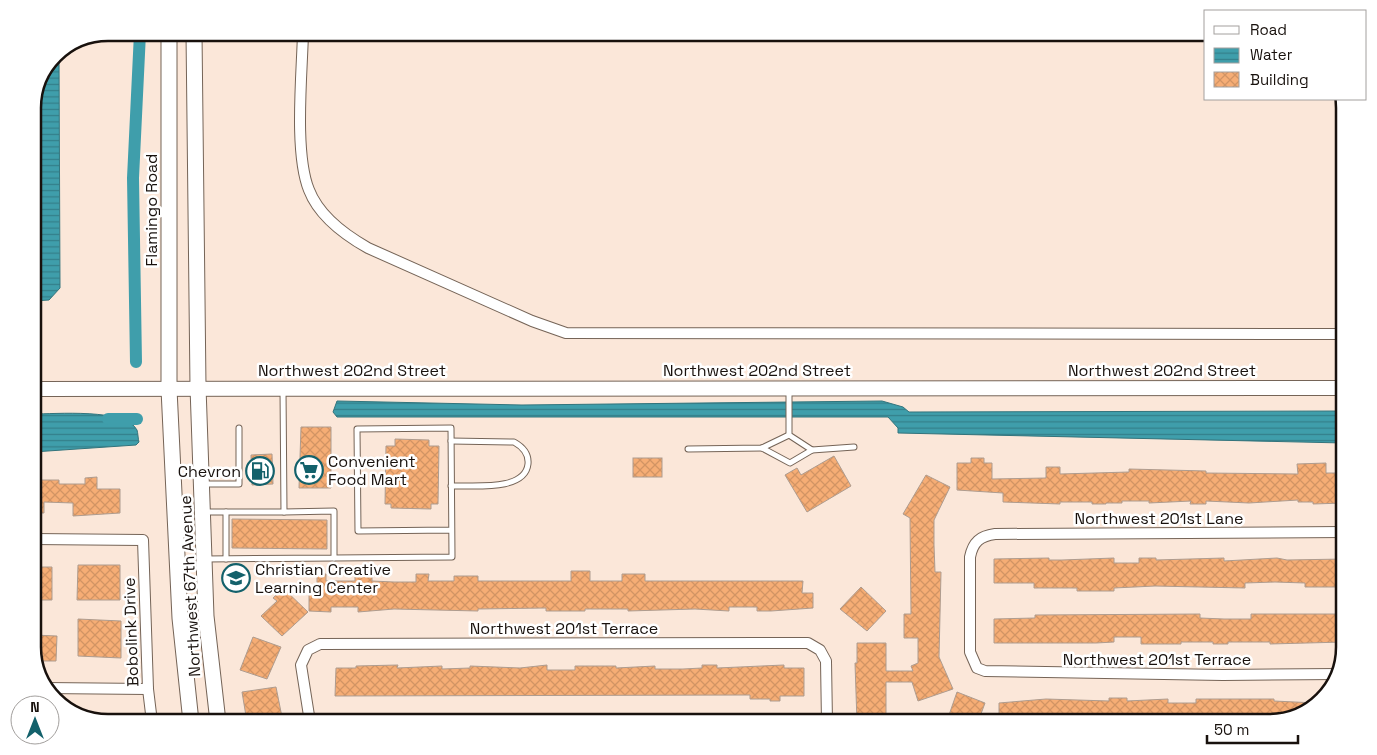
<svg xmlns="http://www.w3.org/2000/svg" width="1377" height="755" font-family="'Space Grotesk',sans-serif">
	<defs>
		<pattern id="water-rules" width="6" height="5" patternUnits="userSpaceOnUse" patternTransform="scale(1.25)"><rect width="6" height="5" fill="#3f9eab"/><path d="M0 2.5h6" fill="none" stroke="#347f8a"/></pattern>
		<pattern id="building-cross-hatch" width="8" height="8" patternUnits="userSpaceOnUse" patternTransform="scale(1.25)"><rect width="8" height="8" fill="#f6ad75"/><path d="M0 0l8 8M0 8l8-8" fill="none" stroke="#d29464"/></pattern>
	</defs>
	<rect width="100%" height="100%" fill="#fbe7d9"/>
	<g fill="url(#water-rules)" stroke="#33747c">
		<polygon points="59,53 60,288 49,300 33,301 33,104 55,55"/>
		<polygon points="337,401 522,405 882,401 903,407 909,412 1344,411 1344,443 898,433 898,428 888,417 337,417 333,412"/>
		<path d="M33,414C55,414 126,408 137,430C138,433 138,439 139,442L136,445L33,452Z"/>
	</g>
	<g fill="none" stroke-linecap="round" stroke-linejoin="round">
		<g stroke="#3f9eab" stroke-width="12">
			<polyline points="136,362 133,178 140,33"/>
			<polyline points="108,419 137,419"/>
		</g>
	</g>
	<g fill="url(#building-cross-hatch)" stroke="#ae9c8f">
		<polygon points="301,427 331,427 331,488 299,488"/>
		<polygon points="395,439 429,440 429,446 439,446 438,504 431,504 431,509 391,508 391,504 385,504 386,446 395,446"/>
		<polygon points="272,454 273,484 252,485 251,455"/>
		<polygon points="834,456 851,486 807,512 785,475 797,468 801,475"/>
		<rect x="633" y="458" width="29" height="19"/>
		<polygon points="971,458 984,458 984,463 992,463 992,479 1046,478 1046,467 1060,467 1060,474 1129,472 1129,469 1206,471 1206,473 1298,474 1297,464 1326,463 1326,473 1344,473 1344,503 1313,504 1313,502 1298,502 1298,500 1249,503 1206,501 1206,504 1190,504 1191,501 1149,503 1149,501 1122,501 1122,503 1106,503 1106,504 1092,504 1092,502 1060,502 1060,504 1003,502 1003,493 957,490 957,463 971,463"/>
		<polygon points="926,475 950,487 934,520 934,545 935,572 941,572 939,657 953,689 918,701 912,682 886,682 886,721 857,722 855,663 857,663 857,643 886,643 886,671 913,671 911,666 918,663 918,638 904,638 904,614 911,614 910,518 903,514"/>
		<polygon points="97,477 97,489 120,489 120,513 73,516 73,503 44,502 44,513 33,513 33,480 59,480 59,484 85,484 85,478"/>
		<polygon points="232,519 327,520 327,549 232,548"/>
		<polygon points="1049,558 1049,560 1062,560 1114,558 1114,563 1139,563 1139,558 1156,558 1156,560 1224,558 1224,561 1277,558 1287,560 1344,559 1344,587 1305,587 1305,583 1275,582 1245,583 1245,588 1155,586 1114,588 1114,591 1077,591 1077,588 1034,588 1034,583 994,583 994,559"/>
		<polygon points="78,565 120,565 120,600 77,600"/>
		<polygon points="33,567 52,567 52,600 38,600 38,593 33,593"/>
		<polygon points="355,571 372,571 372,581 394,582 416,582 416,574 429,574 428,581 454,581 454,576 478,576 478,581 571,581 571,571 590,571 590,581 622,581 622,574 645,574 645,581 803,581 802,593 813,593 813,608 771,611 757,611 757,607 729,607 729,611 695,609 628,611 628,609 585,609 585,611 546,611 546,608 478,609 478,611 394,609 358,612 358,607 331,607 331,612 309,611 309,590 317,590 317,574 326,574 326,581 355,581"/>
		<polygon points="861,587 886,611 867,631 840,609"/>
		<polygon points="283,588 308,612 282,636 261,616 277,601 273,598"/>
		<polygon points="1200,614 1200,618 1224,619 1251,619 1251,614 1344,614 1344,642 1270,644 1270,642 1228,642 1228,644 1213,644 1213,642 1181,642 1181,644 1141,644 1141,637 1114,637 1114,642 1096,643 994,643 994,619 1035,618 1035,615"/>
		<polygon points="78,619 121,621 121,658 78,656"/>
		<polygon points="33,635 57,636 56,661 36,661 33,652"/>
		<polygon points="253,637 281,647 267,679 240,670"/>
		<polygon points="398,665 397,668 442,666 442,669 470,668 470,666 520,668 547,665 547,670 575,670 575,666 616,666 616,668 655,666 655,669 683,669 702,668 702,665 717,665 717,668 784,665 784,668 804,668 804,696 780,696 780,701 770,701 770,699 750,699 750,695 335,696 336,668 356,668 356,666"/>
		<polygon points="276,687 283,722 247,722 242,692"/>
		<polygon points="957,692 985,703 978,722 955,722 957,718 949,715"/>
		<polygon points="1109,698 1127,698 1127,701 1168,699 1168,703 1196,703 1196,699 1274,699 1274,701 1316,703 1307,712 1269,722 1091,722 1091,716 1070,716 1070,722 999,722 999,703 1046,699 1109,701"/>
	</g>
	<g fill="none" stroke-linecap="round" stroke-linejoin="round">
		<defs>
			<g id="service">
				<polyline points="789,390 789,435 812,450 854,447"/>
				<path d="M451,441L514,442C523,447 529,454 528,464C525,492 472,485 451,486"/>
				<polyline points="762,448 790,463 812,450"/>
				<polyline points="688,449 762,448 789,435"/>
				<polyline points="202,484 239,484 239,428"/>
				<polyline points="204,512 284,512 283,390"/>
				<polyline points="334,558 452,557 451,428 357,429 358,531 451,530"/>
				<polyline points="206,559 334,558 334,511 284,512"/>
				<polyline points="226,559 226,512"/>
			</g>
			<g id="minor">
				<path d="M303,33C302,74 294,153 309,190C319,216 345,235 368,248L532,321L566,333L1344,334"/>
				<polyline points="33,539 143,540 148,689 152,722"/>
				<path d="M1338,674L1223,675L985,671L977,668L970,652V557C973,542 980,536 995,534L1344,532"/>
				<polyline points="45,688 148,689"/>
				<polyline points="310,722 301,665 308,650 320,644 808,643 820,650 826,661 827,722"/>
			</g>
			<polyline id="tertiary" points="33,389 1344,388"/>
			<g id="secondary">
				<polyline points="169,33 169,389 180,618 191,722"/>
				<polyline points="194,33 198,387 206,616 218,722"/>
			</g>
		</defs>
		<use href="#service" stroke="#756457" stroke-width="7"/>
		<use href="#minor" stroke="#756457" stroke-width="12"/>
		<use href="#tertiary" stroke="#756457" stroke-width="16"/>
		<use href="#secondary" stroke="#756457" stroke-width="17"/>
		<use href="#service" stroke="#fff" stroke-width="5"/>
		<use href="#minor" stroke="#fff" stroke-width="10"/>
		<use href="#tertiary" stroke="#fff" stroke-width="14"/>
		<use href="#secondary" stroke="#fff" stroke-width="15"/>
	</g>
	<defs>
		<symbol id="supermarket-ring" viewBox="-11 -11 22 22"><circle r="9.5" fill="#fff" stroke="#13616b" stroke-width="1.5"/><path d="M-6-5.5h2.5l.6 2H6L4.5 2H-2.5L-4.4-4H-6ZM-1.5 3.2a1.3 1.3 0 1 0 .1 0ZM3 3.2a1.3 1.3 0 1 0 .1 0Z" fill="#13616b"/></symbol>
		<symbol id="fuel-ring" viewBox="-11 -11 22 22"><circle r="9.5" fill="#fff" stroke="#13616b" stroke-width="1.5"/><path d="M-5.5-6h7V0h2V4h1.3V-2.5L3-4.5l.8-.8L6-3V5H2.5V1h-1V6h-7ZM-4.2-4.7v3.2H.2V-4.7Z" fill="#13616b"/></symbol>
		<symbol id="school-ring" viewBox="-11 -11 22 22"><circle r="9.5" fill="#fff" stroke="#13616b" stroke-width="1.5"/><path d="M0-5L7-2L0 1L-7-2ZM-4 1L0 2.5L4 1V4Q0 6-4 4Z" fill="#13616b"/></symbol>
	</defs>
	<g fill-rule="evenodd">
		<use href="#supermarket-ring" x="293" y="454" width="32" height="32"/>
		<use href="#fuel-ring" x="244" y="455" width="32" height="32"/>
		<use href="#school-ring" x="220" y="562" width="32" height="32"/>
	</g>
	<g text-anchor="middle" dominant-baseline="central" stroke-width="5" stroke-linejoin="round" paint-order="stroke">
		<g font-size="16" fill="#18110d" stroke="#fff">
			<text transform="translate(151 210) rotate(-90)">Flamingo Road</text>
			<text x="352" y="370">Northwest 202nd Street</text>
			<text x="757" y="370">Northwest 202nd Street</text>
			<text x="1162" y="370">Northwest 202nd Street</text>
			<text x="1159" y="518">Northwest 201st Lane</text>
			<text transform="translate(190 586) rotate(-93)">Northwest 67th Avenue</text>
			<text x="564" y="628">Northwest 201st Terrace</text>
			<text transform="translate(131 632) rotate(-92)">Bobolink Drive</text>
			<text x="1157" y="659">Northwest 201st Terrace</text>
		</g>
		<g font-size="16" fill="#18110d" stroke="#fff" text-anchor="start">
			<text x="328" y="461">Convenient<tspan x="328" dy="18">Food Mart</tspan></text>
			<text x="241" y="471" text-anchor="end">Chevron</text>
			<text x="255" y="569">Christian Creative<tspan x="255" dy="18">Learning Center</tspan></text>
		</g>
	</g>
	<path d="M0 0H1377V755H0ZM108 41H1269A67 67 0 0 1 1336 108V647A67 67 0 0 1 1269 714H108A67 67 0 0 1 41 647V108A67 67 0 0 1 108 41Z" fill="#fff" fill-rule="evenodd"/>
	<path fill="none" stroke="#18110d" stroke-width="2.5" d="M108 41H1269A67 67 0 0 1 1336 108V647A67 67 0 0 1 1269 714H108A67 67 0 0 1 41 647V108A67 67 0 0 1 108 41Z"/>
	<rect x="1204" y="10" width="162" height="90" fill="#ffffff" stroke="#a3a09e"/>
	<rect x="1214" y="26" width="25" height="8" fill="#ffffff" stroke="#a3a09e"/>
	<text x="1250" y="35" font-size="15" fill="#18110d">Road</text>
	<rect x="1214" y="48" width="25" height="15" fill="url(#water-rules)" stroke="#a3a09e"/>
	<text x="1250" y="60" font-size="15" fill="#18110d">Water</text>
	<rect x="1214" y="72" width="25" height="15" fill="url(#building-cross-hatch)" stroke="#a3a09e"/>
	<text x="1250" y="85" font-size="15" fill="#18110d">Building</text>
	<g transform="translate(35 720)"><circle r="24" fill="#ffffff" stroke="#a3a09e"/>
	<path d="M0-4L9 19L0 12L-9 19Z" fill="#13616b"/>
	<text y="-8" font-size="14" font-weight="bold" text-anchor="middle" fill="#18110d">N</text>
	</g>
	<path d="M1207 735v8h91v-8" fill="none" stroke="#18110d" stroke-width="2.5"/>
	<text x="1214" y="735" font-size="15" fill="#18110d" stroke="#ffffff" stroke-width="4" paint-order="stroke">50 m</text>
</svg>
